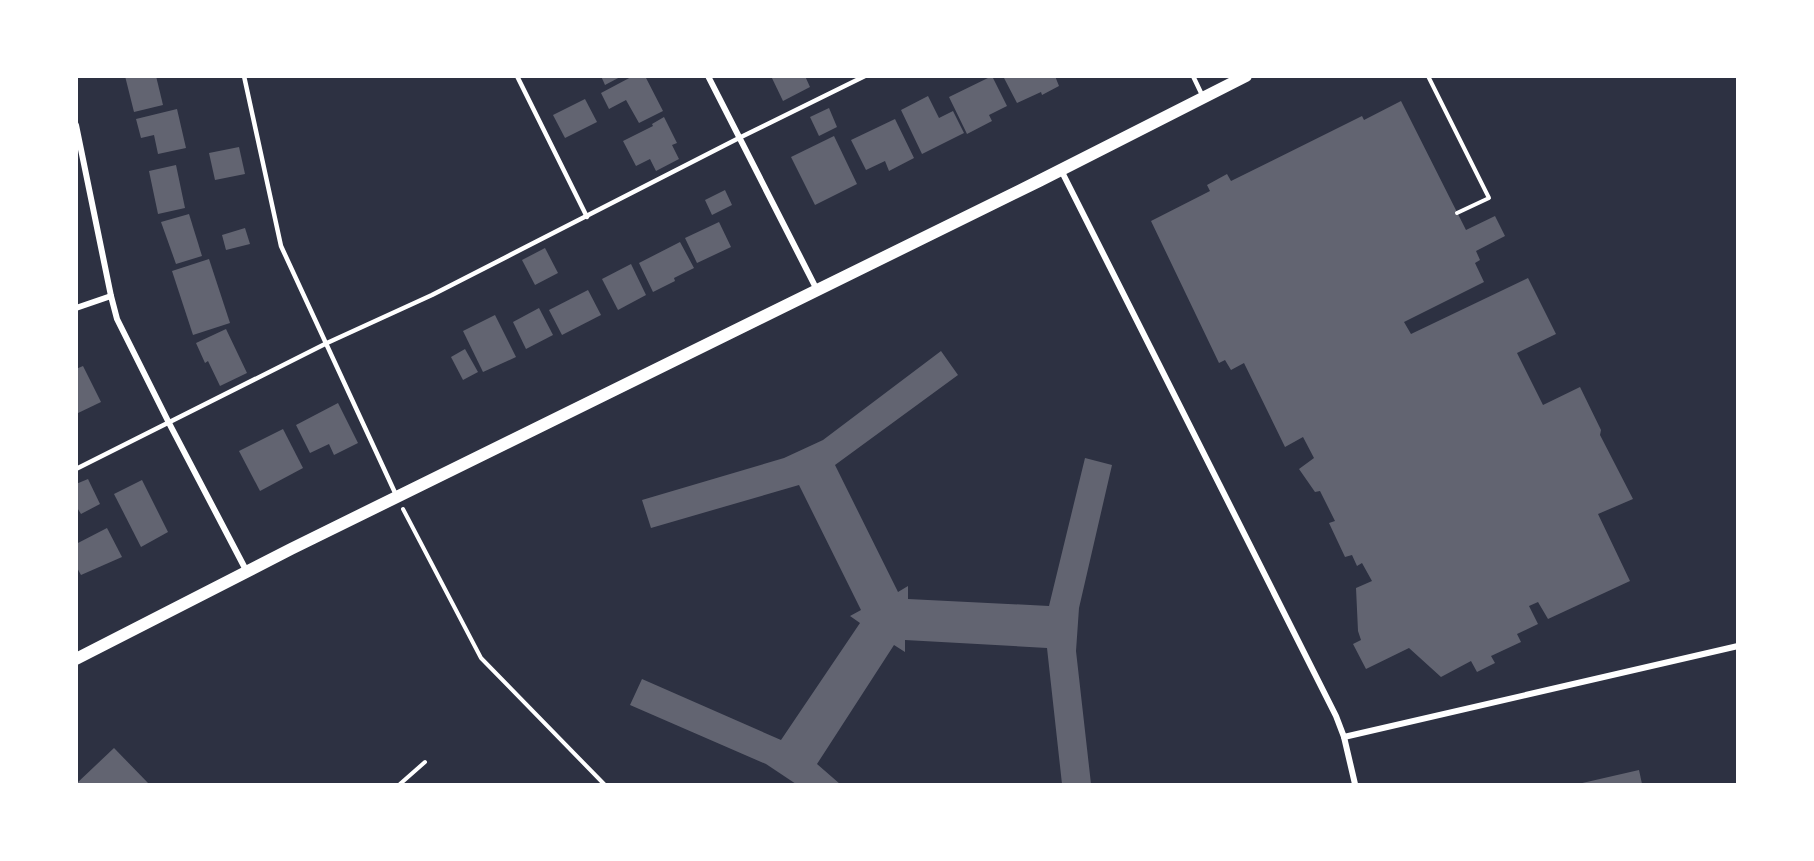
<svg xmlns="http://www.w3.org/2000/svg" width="1814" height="861" font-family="'IBM Plex Sans',sans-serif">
	<rect width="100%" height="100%" fill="#2d3142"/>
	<g fill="#626471">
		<polygon points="125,76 156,76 163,105 134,112"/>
		<polygon points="601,76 622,76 605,85"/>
		<polygon points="633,76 645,76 663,111 639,123 626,100 609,109 601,93"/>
		<polygon points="771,76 805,76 810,87 783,101"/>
		<polygon points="992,76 1007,106 989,115 992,121 967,134 949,97"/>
		<polygon points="1006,76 1055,76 1059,86 1042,95 1041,92 1017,103 1004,78"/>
		<polygon points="928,96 939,118 953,111 964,133 922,154 901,110"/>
		<polygon points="585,99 597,122 565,138 553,115"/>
		<polygon points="1401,101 1466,230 1495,216 1505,236 1476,251 1480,260 1475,263 1484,282 1404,322 1411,334 1528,278 1556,334 1517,353 1543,405 1580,387 1601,430 1600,435 1633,499 1598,514 1630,581 1548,619 1538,602 1529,606 1538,624 1517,634 1521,642 1491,656 1495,663 1477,672 1471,661 1441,677 1409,648 1366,669 1353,644 1361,640 1358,631 1356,588 1372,581 1362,563 1357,566 1352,555 1345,557 1329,523 1335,521 1320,491 1315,492 1299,469 1314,458 1303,437 1285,447 1244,363 1231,370 1225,360 1219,363 1151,221 1210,191 1207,185 1227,174 1231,181 1362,116 1364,120"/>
		<polygon points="829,108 837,127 819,136 810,117"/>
		<polygon points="177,109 186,148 158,154 154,135 141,138 136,119"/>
		<polygon points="664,117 677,143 672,145 679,159 656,171 650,159 636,166 623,141 653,126 652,124"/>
		<polygon points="895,119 914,158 889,171 885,161 866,170 851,140"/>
		<polygon points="834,136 857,184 815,205 791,157"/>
		<polygon points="239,147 245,174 215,180 209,153"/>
		<polygon points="176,165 185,208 158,214 149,171"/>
		<polygon points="725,190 732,205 712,215 705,200"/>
		<polygon points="189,214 202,256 176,264 161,222"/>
		<polygon points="719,222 731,247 697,263 685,238"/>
		<polygon points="245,228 250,244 226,250 222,235"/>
		<polygon points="680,242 694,268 674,278 675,281 653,292 639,263"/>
		<polygon points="545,248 558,273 535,285 522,260"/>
		<polygon points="209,259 230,323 193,335 172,271"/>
		<polygon points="631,264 646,295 618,310 602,279"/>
		<polygon points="588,290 601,315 562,335 549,310"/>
		<polygon points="539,308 553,335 526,349 513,322"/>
		<polygon points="495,315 516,357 483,372 463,331"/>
		<polygon points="226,329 247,373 220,386 208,361 205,363 196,343"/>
		<polygon points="465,349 478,372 463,380 451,357"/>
		<polygon points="941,351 958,375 835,465 898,592 908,586 908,599 1049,606 1085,458 1112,465 1079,608 1076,651 1091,784 1062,784 1047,648 905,640 905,652 894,645 817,764 840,784 796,784 766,764 630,705 642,679 781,740 860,623 850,616 861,610 799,485 651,528 642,500 784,458 823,440"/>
		<polygon points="83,366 101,402 76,414 76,369"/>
		<polygon points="338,403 358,443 334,455 329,444 310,453 296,425"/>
		<polygon points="283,429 303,468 260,491 239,451"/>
		<polygon points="88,479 100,504 81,514 76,506 76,484"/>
		<polygon points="142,480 168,532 141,547 114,494"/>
		<polygon points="107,528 122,557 81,575 76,566 76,544"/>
		<polygon points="114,748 149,784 76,784"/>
		<polygon points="1639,770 1642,784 1578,784"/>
	</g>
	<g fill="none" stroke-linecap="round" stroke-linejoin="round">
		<g stroke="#fff" stroke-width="4">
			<polyline points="1428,76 1489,198 1457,213"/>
			<polyline points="403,509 481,658 604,784"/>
			<polyline points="400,784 425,762"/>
		</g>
		<g stroke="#fff" stroke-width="4.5">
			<polyline points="244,76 281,246 397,497"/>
			<polyline points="517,76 587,217"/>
			<polyline points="1193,76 1203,97"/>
			<polyline points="76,469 327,343 432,295 739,138 865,76"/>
		</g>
		<g stroke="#fff" stroke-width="6">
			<polyline points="708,76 817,290"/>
			<polyline points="76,125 111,296 117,319 169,423 247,572"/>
			<polyline points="1061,170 1336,716 1344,737 1355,784"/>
			<polyline points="76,308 111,296"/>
			<polyline points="1344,737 1738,646"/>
		</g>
		<polyline stroke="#fff" stroke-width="12" points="76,659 291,549 1039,181 1246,76"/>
	</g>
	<rect width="1814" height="861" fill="none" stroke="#ffffff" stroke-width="156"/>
</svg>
